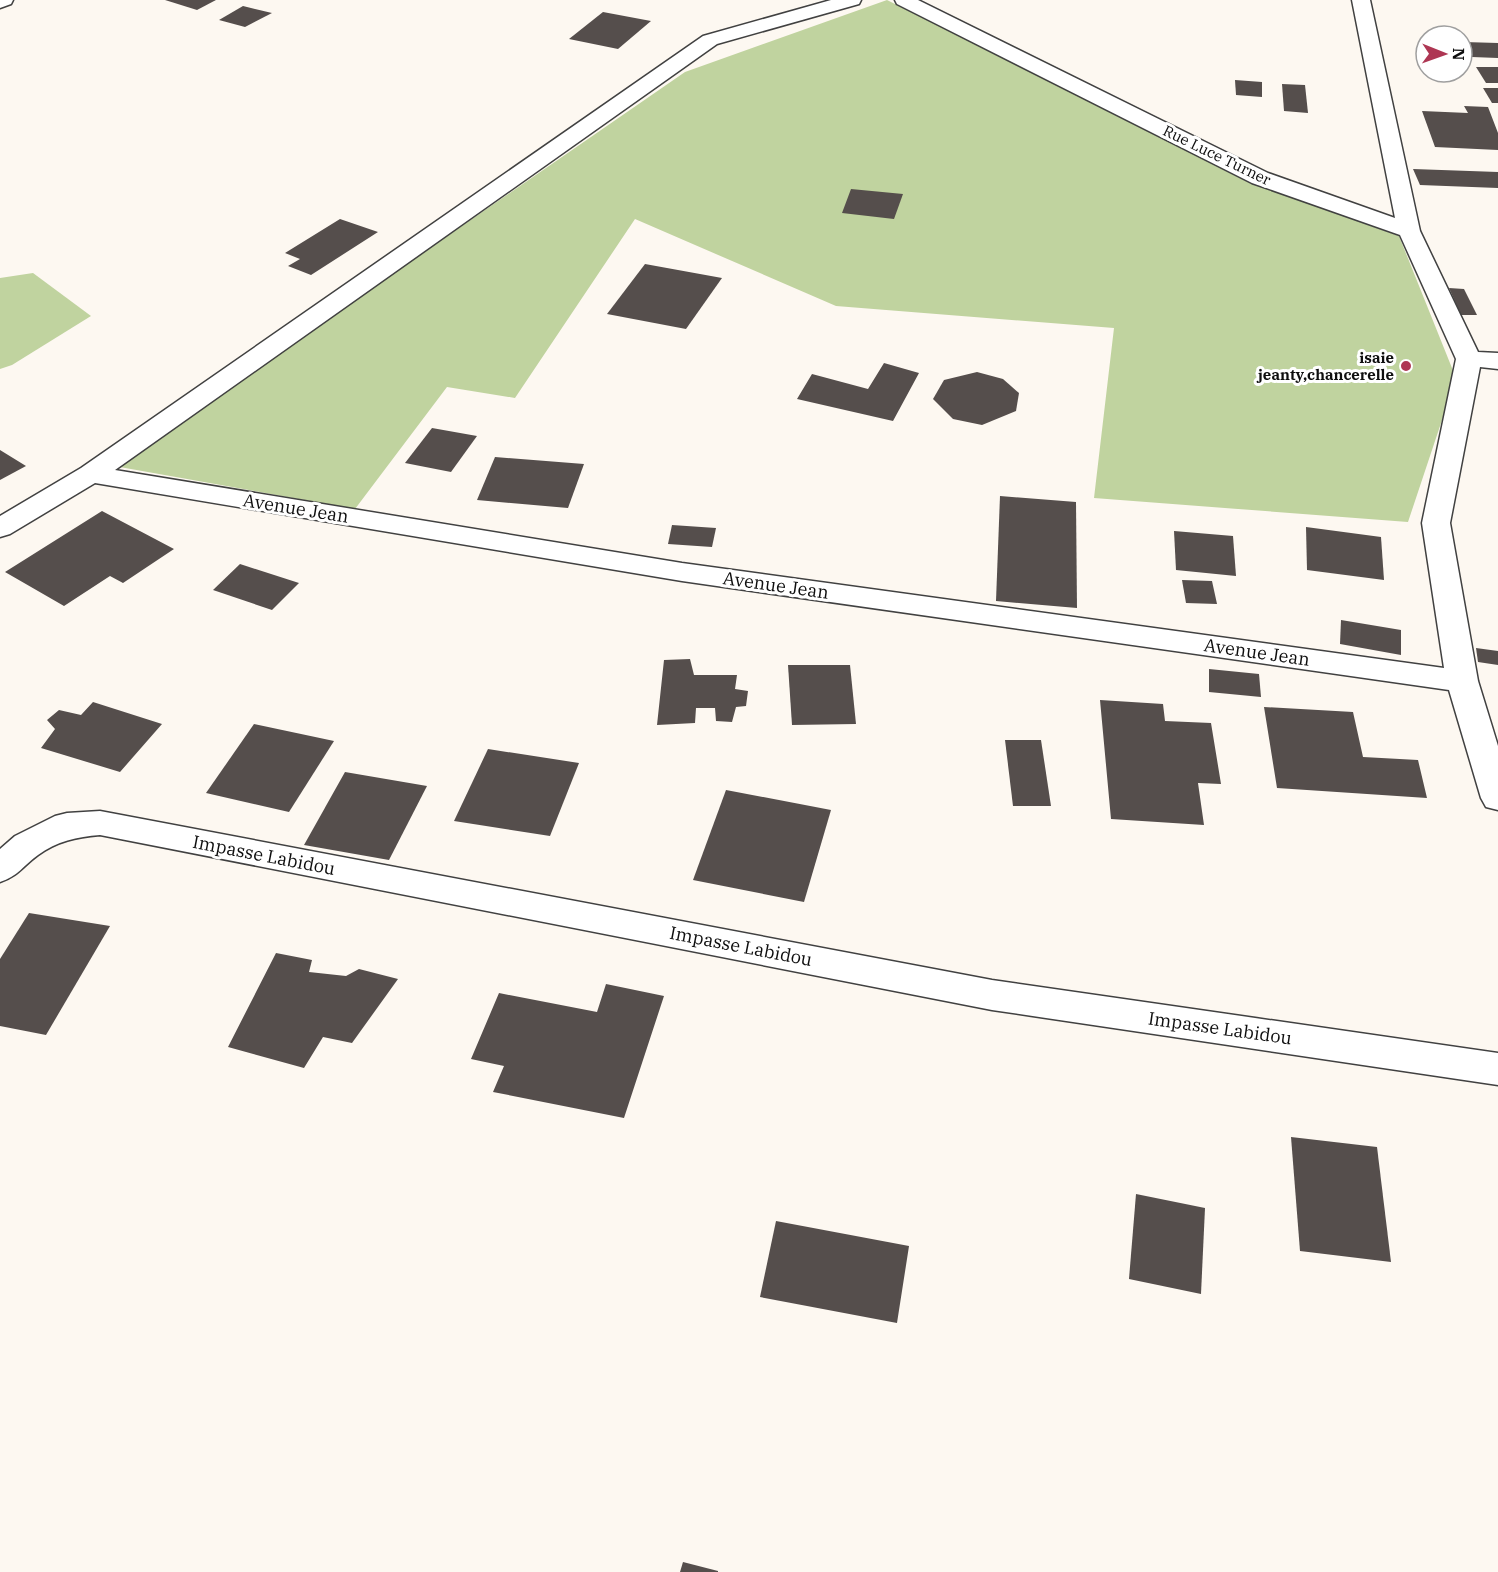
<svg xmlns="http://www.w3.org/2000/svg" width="1498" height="1572" font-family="'IBM Plex Serif',serif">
	<rect width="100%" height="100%" fill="#fdf8f1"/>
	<g fill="#c0d39f">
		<polygon points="887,0 1255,184 1399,236 1456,378 1408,522 1094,498 1114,328 836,306 635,219 515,398 447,387 355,509 114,466 685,72"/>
		<polygon points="33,273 91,316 12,365 0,369 0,278"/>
	</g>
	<g fill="#554e4c">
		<polygon points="165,0 216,0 197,10"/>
		<polygon points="243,6 272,13 245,27 219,20"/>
		<polygon points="603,12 651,21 618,49 569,39"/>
		<polygon points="1464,42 1498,43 1498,58 1472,57"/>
		<polygon points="1476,67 1498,67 1498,83 1486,83"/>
		<polygon points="1235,80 1262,82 1262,97 1236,95"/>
		<polygon points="1282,84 1305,85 1308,113 1284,111"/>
		<polygon points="1483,88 1498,88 1498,103 1492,103"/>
		<polygon points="1464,106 1488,107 1498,133 1498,150 1435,147 1422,111 1468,113"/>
		<polygon points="1413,169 1498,172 1498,188 1420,185"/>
		<polygon points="851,189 903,194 894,219 842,213"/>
		<polygon points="340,219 378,232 311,275 288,266 300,259 285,253"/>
		<polygon points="645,264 722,278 686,329 607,314"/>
		<polygon points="1449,288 1464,289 1477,315 1461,315"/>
		<polygon points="884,363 919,373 893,421 797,399 812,374 868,389"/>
		<polygon points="977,372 1003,379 1019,393 1016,411 982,425 953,419 933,399 944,380"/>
		<polygon points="432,428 477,436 451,472 405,463"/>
		<polygon points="0,450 26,466 0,480"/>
		<polygon points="495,457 584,464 568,508 477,500"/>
		<polygon points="1000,496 1076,502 1077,608 996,601"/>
		<polygon points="102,511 174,549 123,583 110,576 64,606 5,572"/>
		<polygon points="672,525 716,528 712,547 668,544"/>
		<polygon points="1306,527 1381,537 1384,580 1307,570"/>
		<polygon points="1174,531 1233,536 1236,576 1176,570"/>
		<polygon points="240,564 299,583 272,610 213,590"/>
		<polygon points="1182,580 1212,581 1217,604 1186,603"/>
		<polygon points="1341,620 1401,630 1401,655 1340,644"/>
		<polygon points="1476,648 1498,651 1498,665 1478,662"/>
		<polygon points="690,659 694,675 737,675 735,689 748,691 746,706 736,707 732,722 716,721 715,708 696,708 695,723 657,725 664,660"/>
		<polygon points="788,665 850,665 856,724 792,725"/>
		<polygon points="1209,669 1259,674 1261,697 1209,692"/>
		<polygon points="1100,700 1163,704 1165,721 1211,723 1221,784 1198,783 1204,825 1111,819"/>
		<polygon points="93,702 162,724 120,772 41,748 55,729 47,720 59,710 81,715"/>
		<polygon points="1264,707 1353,712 1363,757 1418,760 1427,798 1277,788"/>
		<polygon points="254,724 334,741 289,812 206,793"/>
		<polygon points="1005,740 1041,740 1051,806 1013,806"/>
		<polygon points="488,749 579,763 550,836 454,821"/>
		<polygon points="345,772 427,786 389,860 304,845"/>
		<polygon points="726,790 831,810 804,902 693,880"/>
		<polygon points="29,913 110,926 46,1035 0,1026 0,959"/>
		<polygon points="276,953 312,960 309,972 346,976 359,969 398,979 352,1043 323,1037 304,1068 228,1047"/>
		<polygon points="606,984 664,996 624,1118 493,1092 504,1066 471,1059 499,993 597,1012"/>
		<polygon points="1291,1137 1377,1147 1391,1262 1300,1251"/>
		<polygon points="1136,1194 1205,1208 1201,1294 1129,1279"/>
		<polygon points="776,1221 909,1246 897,1323 760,1297"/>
		<polygon points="683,1562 718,1571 718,1572 680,1572"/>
	</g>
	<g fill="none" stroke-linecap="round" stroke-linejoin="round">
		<defs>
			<g id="minor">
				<polygon points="0,0 13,0 11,4 0,8"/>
				<polygon points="831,0 861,0 859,4 717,44 115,470 682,563 1444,668 1422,523 1456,359 1400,235 1252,183 897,4 895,0 918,0 1268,173 1395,218 1352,0 1370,0 1420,231 1478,352 1498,353 1498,369 1480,367 1450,523 1478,681 1498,746 1498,810 1486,807 1481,798 1449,690 682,581 95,483 10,534 0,537 0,516 81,468 703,36"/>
				<path d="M100,811L992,980L1498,1053V1085L992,1010L100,835C77,837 57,841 38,855C24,865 17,877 0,882V849L15,836L55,816L67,813Z"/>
			</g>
		</defs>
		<use href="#minor" stroke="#414141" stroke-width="3"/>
		<use href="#minor" fill="#fff" fill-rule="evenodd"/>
	</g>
	<circle fill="#ae3653" stroke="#fff" stroke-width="2" cx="1406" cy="366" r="6"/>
	<g text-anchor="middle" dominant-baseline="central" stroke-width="6" stroke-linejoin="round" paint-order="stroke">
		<g font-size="15" fill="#0e0e0e" stroke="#fff">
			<text transform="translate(1217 155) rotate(26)">Rue Luce Turner</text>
		</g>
		<g font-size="15" font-weight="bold" fill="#0e0e0e" stroke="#fff" text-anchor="end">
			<text x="1394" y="357">isaie<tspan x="1394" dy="17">jeanty,chancerelle</tspan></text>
		</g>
		<g font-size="18" fill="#0e0e0e" stroke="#fff">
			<text transform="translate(296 508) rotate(9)">Avenue Jean</text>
			<text transform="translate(776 585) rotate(8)">Avenue Jean</text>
			<text transform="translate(1257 652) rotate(8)">Avenue Jean</text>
			<text transform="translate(264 855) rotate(11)">Impasse Labidou</text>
			<text transform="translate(741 946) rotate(11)">Impasse Labidou</text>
			<text transform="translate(1220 1028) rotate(8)">Impasse Labidou</text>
		</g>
	</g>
	<g transform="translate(1444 54) rotate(91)"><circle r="28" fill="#ffffff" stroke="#9f9f9f" stroke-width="1.5"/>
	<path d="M0-4.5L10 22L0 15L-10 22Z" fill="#ae3653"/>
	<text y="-9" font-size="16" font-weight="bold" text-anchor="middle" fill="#0e0e0e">N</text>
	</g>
</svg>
